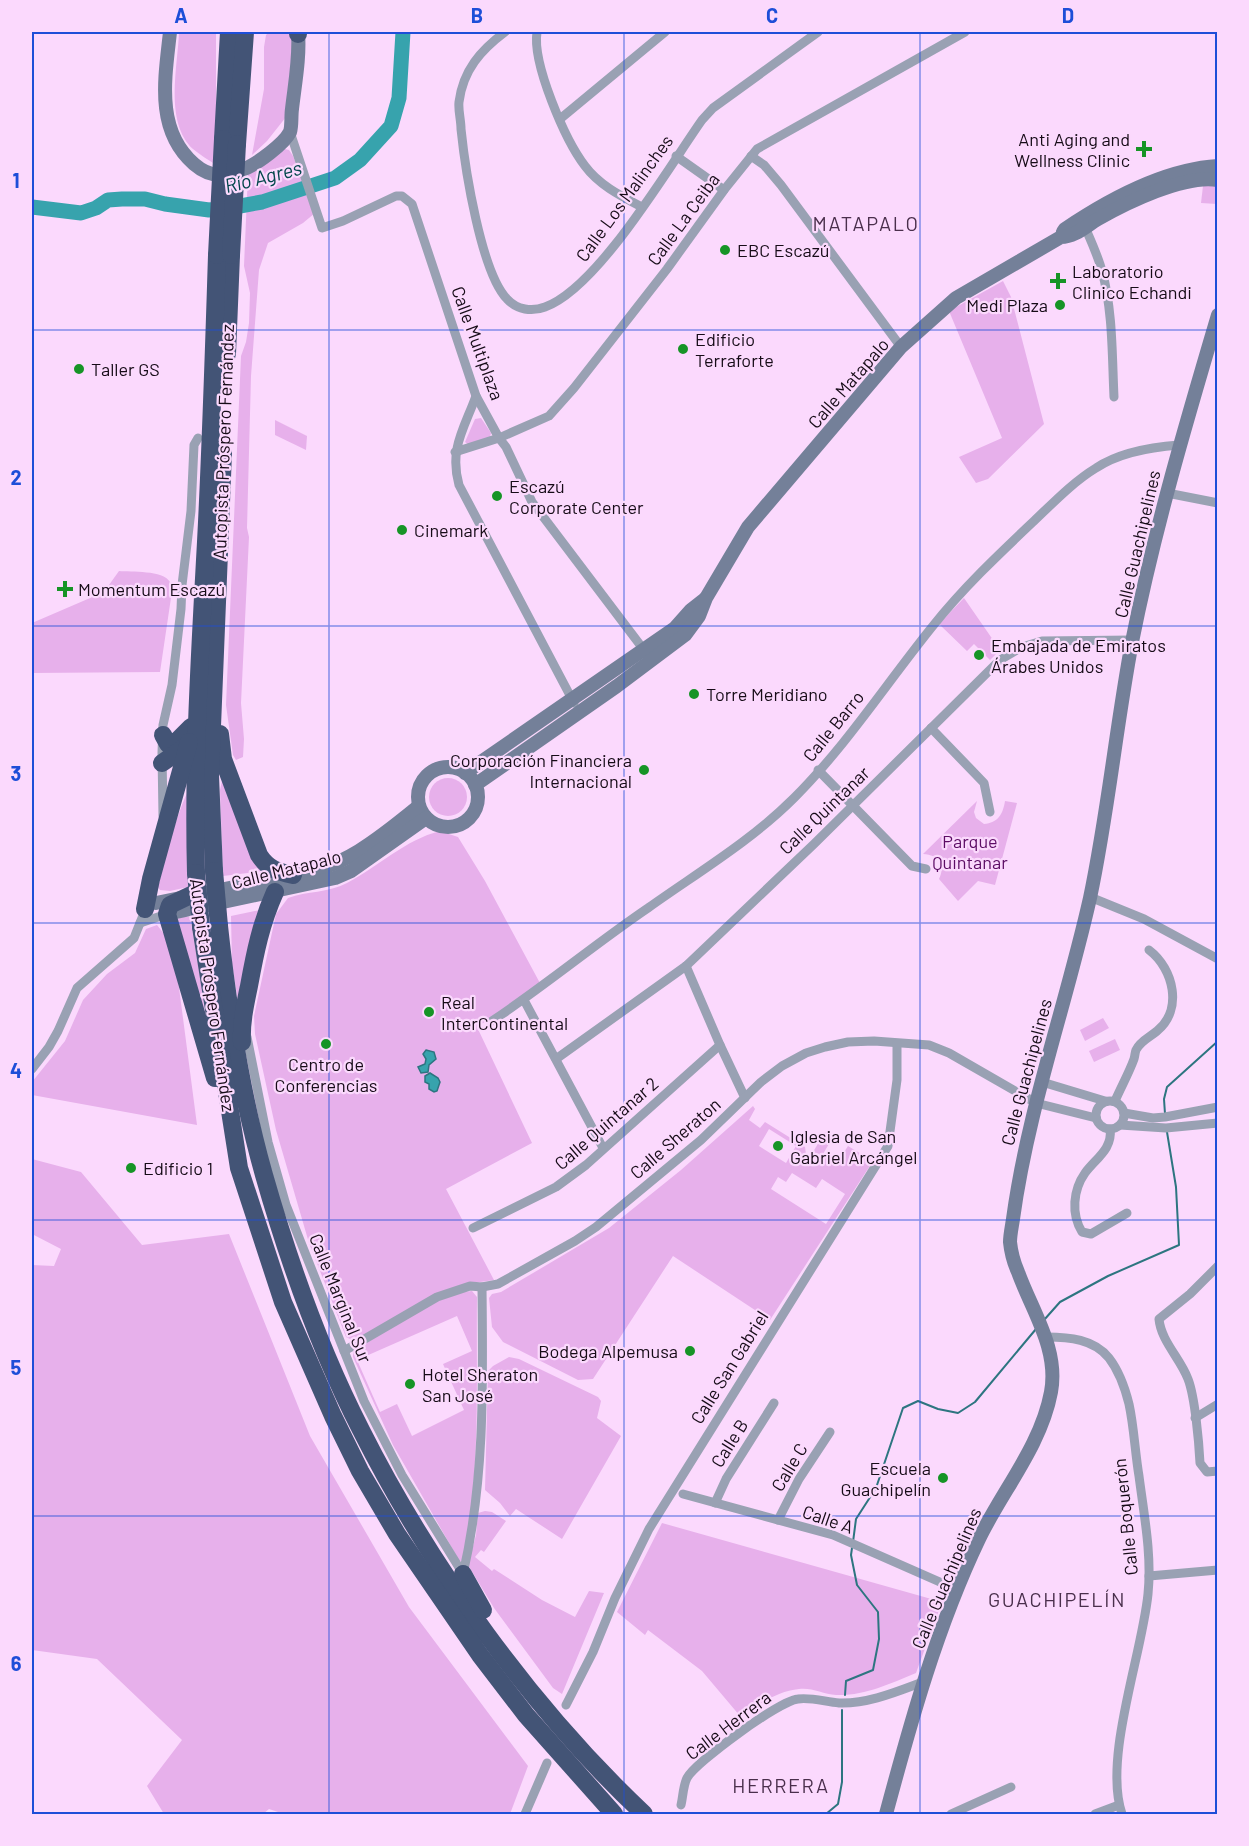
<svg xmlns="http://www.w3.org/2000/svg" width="1249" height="1846" font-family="Barlow,sans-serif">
	<rect width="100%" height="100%" fill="#fbd9fd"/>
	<g fill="#e7b0eb" fill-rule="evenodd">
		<path d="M179,32H216V165C209,160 200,155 193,149C164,122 178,66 179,32Z"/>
		<polygon points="269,32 292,32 294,39 286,117 267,141 252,155 264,89 264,47 266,35"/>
		<polygon points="281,148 289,150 293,156 315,213 303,223 268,243 259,270 251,376 247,528 249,537 241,703 244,739 243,757 236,760 233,755 226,705 241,356 246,342 249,323 250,293 244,266 248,174"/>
		<polygon points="1217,185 1217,204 1201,203 1203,186"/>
		<polygon points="1003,281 1011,297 1044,424 988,479 976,483 959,457 1002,438 949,311"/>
		<polygon points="481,418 491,433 490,437 469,445 465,442 475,419"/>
		<polygon points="275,420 307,436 306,450 275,435"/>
		<path d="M119,571C131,572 163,570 170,582C171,584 171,588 172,591L160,672L32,673V623L104,592Z"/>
		<polygon points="964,598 1000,650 990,660 974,644 967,651 939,624"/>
		<polygon points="223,776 265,871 223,876 220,790"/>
		<circle cx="448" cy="797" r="19"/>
		<path d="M187,793L188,887L170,891L160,890L158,887C166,855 174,822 187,793Z"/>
		<path d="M977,801L974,812L976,818L984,824C998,823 1003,814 1005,801L1017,803L995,885L978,881L958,901L939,879C946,865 939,855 923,854Z"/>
		<path d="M440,831L458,837L485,881L541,985L477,1027L532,1143L446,1189L494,1280L466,1284L354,1341L346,1337L309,1243L276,1130L255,1034L254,1016L276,914L288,898C307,891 328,893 347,883C379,866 405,840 440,831Z"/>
		<polygon points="260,910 238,1001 232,964 231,916"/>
		<polygon points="182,917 190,917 201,983 208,1039 174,921"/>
		<polygon points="157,925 168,939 178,980 197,1125 32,1095 32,1082 65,1041 83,1000 107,974 135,953 146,929"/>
		<polygon points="1103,1018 1109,1028 1085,1041 1080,1030"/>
		<polygon points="1115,1039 1120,1050 1094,1062 1089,1051"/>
		<path d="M753,1106L755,1109L749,1120L760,1128L765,1122L805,1147L807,1162H813V1152L825,1132L833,1137L823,1154L837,1163L848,1146L873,1161L770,1320L673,1256L593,1379L578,1380L503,1342L492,1327L489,1298L492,1294L501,1292L609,1228L681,1170ZM769,1129L796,1146L786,1163L759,1146ZM792,1173L816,1188L822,1179L845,1194L826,1224L771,1189L778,1177L786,1182Z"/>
		<polygon points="32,1159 81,1172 142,1245 229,1234 310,1436 409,1607 528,1766 510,1814 284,1814 269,1809 263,1814 164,1814 147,1786 182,1740 97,1659 32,1650 32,1265 54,1266 61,1249 32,1234"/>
		<path d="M472,1291L477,1297C476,1384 481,1474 463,1559L460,1562L393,1445L353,1357V1351C384,1333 436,1293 472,1291ZM457,1316L472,1351L443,1364L464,1410L412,1436L397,1404L380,1412L357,1360Z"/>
		<polygon points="509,1357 519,1359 598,1397 601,1401 597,1418 621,1436 562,1539 516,1509 510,1516 500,1503 485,1490 488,1371 493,1366"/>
		<polygon points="485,1511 492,1512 506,1521 484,1552 481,1550 475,1557 492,1571 494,1569 542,1600 575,1617 589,1591 604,1593 562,1694 553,1688 494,1608 468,1565 476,1535 478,1513"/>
		<path d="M662,1523L942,1602L916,1673C889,1684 865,1696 836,1695C823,1694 811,1687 799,1689C777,1691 759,1705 740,1716L702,1671L648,1630L645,1635L617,1612Z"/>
	</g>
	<g fill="#37a3ad" stroke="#2d7580" stroke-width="1.5">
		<polygon points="426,1050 434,1052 436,1059 429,1065 428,1072 421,1073 418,1067 425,1064 426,1059 423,1054"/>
		<polygon points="430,1073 438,1078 440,1082 437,1091 434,1092 429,1089 429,1084 425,1082 425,1076"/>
	</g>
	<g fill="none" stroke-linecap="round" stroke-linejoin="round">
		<g stroke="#2d7580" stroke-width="2">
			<polyline points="1165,1114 1164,1099 1167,1087 1218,1041"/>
			<polyline points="1044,1320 1060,1302 1108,1276 1179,1245 1176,1187 1167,1132"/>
			<polyline points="853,1542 856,1519 876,1488 903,1408 918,1401 938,1409 958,1413 975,1402 1036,1329"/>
			<polyline points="845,1695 846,1681 873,1670 879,1639 878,1612 857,1585 851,1555 852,1548"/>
			<polyline points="826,1814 838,1804 842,1782 842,1710"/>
		</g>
		<polyline stroke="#37a3ad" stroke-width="15" points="32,207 81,213 96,208 108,200 122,199 145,199 165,204 209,210 229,208 262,202 335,178 360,160 391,126 399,98 403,32"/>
		<g stroke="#99a1b3" stroke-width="9">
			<path d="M505,32C481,50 463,70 459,102C458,110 461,120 461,129C465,168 481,272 507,299C517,310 532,312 545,307C598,288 668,168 702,120L713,108L818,32"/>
			<path d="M537,32C532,63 565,140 585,166C599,185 621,196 642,207"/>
			<polyline points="560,119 665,32"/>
			<polyline points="290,132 322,228 343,221 396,196 402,196 412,204 476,396 499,438 506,447 532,502 647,654"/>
			<polyline points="676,156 724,190"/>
			<polyline points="751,156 764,165 781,185 901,347"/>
			<path d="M1085,227C1091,241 1098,256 1102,271C1113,311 1112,356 1114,397"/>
			<path d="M476,396C464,429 449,449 459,485L574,703"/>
			<polyline points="455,452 499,438 549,416 574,388 667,269 724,190 757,149 965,32"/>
			<polyline points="1167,493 1218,503"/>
			<polyline points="931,728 984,783 990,812"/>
			<polyline points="818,770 912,866 926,869"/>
			<polyline points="163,816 162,753 163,725 172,685 181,609 182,585 191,511 194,445 198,438"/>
			<polyline points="1090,897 1144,919 1218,959"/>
			<polyline points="140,923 167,914"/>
			<polyline points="686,966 720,1045 745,1098"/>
			<polyline points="524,1000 603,1148"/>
			<path d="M492,1021C546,985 595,944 648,908C697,873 751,841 794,798C846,746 886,684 932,627C963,588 998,555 1034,521C1053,503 1073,482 1096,468C1120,452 1152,447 1179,445"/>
			<polyline points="247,1037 268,1142 286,1205 364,1401 402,1475 463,1574"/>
			<polyline points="556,1059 686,966 814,844 1000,660 1022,647 1042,641 1133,640"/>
			<polyline points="32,1069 49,1047 58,1031 77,988 134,938 146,908"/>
			<polyline points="1042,1082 1105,1101"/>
			<circle cx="1110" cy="1115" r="14"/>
			<path d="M1115,1101C1121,1087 1129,1073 1134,1059C1135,1056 1135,1052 1136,1050C1140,1041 1150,1037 1157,1031C1183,1010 1174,969 1149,950"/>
			<polyline points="1124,1113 1153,1118 1165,1117 1218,1107"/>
			<polyline points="1120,1125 1166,1128 1218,1123"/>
			<path d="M1110,1129C1113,1149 1095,1159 1085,1173C1073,1190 1071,1214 1082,1232L1091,1234L1127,1213"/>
			<polyline points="473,1228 556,1187 586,1165 720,1045"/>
			<path d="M1218,1266L1190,1294L1159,1319C1161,1341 1180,1358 1188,1379C1195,1397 1199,1443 1200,1463L1207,1472L1218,1471"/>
			<path d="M1046,1337C1069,1337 1094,1339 1109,1358C1119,1371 1125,1388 1129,1404C1134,1427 1135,1452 1139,1476C1144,1515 1152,1555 1148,1594C1142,1655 1103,1758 1122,1814"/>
			<polyline points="344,1351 437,1297 470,1286 482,1287 498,1284 575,1241 596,1227 701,1140 761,1082 782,1066 806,1053 825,1047 848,1042 874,1041 929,1045 949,1053 1036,1103 1096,1118"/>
			<polyline points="1195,1418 1218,1404"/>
			<polyline points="683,1494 833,1535 958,1590"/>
			<polyline points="715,1503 726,1479 774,1403"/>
			<polyline points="778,1520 799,1479 830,1432"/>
			<path d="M463,1574C485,1480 483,1383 482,1287"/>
			<polyline points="1149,1576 1218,1570"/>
			<polyline points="566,1705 593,1652 615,1598 649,1529 888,1146 897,1080 897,1044"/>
			<path d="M681,1805C683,1797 683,1786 687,1778C696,1762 779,1701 798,1699C811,1697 826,1702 839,1703C868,1704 896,1692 923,1682"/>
			<polyline points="525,1814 547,1763"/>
			<polyline points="951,1814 1011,1787"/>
			<polyline points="1095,1814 1119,1805"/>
		</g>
		<g stroke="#748099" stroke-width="14">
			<path d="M170,32C165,78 155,130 194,164C210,178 226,178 244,169C257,164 284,144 290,132C292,126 291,115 292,109C295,83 300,57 298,32"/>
			<path d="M1063,232L1065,229C1108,200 1165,169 1218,166"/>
			<circle cx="448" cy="797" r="30"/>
			<polyline points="465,773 675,628 691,610 705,599"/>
			<path d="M475,785L617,686L685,635L699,616L706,598L748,527L901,347L956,298L1061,237C1075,237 1086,226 1098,219C1126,203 1185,174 1218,180"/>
			<path d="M156,903L293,875C343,869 381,837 419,806"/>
			<polyline points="167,914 335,878 351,871 426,818"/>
			<path d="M886,1814C911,1721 937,1627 979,1539C1002,1491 1041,1446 1051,1392C1059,1349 1032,1311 1018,1272C1014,1263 1011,1252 1010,1242C1010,1235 1012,1226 1013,1219C1028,1109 1066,1005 1090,898C1108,813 1116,727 1132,642C1154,531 1186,423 1218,315"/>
		</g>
		<g stroke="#435476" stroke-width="18">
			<polyline points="298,32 298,34"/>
			<polyline points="223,139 229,32"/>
			<polyline points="237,144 245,32"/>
			<polyline points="227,354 231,255"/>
			<path d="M220,734L223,759L259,855C268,869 278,872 293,875"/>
			<polyline points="163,735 168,744 174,744 191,727"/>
			<polyline points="162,763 189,744"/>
			<polyline points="214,871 210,776 223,453"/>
			<path d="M196,873C193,763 200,652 206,542C211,446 214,351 217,255"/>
			<polyline points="193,894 170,905 167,914 215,1078"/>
			<polyline points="145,909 151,879 189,742"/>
			<path d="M219,926C228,1010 241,1094 264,1175C288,1259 321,1352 361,1430C430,1567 532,1709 644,1814"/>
			<polyline points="201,927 239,1168 283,1302 333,1416 360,1471 397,1534 480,1655 526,1715 614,1814"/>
			<path d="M242,1042C241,1023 245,1005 249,986C255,953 261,923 275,892"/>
			<polyline points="463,1574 483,1610"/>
		</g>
		<g stroke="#435476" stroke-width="18">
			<polyline points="217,255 223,139"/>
			<polyline points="231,255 237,144"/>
			<polyline points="214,871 219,926"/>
			<polyline points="196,873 201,927"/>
		</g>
	</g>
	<path fill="none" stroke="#1d4ed8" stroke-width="1.5" stroke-opacity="0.55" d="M329,32V1814M624,32V1814M920,32V1814M32,330H1218M32,626H1218M32,923H1218M32,1220H1218M32,1516H1218"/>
	<g fill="#169426" stroke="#fbd9fd" stroke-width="2">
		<path d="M1141 140h6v6h6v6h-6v6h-6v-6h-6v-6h6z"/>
		<circle cx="725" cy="250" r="6"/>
		<path d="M1055 272h6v6h6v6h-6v6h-6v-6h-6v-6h6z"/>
		<circle cx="1060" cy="305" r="6"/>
		<circle cx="683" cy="349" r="6"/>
		<circle cx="79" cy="369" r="6"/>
		<circle cx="497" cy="496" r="6"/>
		<circle cx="402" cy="530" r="6"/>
		<path d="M62 580h6v6h6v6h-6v6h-6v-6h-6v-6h6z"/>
		<circle cx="979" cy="655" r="6"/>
		<circle cx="694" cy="694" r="6"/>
		<circle cx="644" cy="770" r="6"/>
		<circle cx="429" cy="1012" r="6"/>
		<circle cx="326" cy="1044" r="6"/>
		<circle cx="778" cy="1146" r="6"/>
		<circle cx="131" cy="1168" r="6"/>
		<circle cx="690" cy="1351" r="6"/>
		<circle cx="410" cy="1384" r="6"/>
		<circle cx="943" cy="1478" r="6"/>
	</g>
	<g text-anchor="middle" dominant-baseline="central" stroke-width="4.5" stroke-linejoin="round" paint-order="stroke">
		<g font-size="18" fill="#160b17" stroke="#fbd9fd" text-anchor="start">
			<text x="1130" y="139" text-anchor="end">Anti Aging and<tspan x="1130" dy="21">Wellness Clinic</tspan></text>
			<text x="737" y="250">EBC Escazú</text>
			<text x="1072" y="271">Laboratorio<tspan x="1072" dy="21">Clinico Echandi</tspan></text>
			<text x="1048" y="305" text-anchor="end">Medi Plaza</text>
			<text x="695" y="339">Edificio<tspan x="695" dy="21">Terraforte</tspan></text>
			<text x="91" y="369">Taller GS</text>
			<text x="509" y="486">Escazú<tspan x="509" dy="21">Corporate Center</tspan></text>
			<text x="414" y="530">Cinemark</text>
			<text x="78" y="589">Momentum Escazú</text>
			<text x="991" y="645">Embajada de Emiratos<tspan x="991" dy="21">Árabes Unidos</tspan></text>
			<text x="706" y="694">Torre Meridiano</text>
			<text x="632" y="760" text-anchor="end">Corporación Financiera<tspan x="632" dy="21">Internacional</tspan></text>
			<text x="441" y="1002">Real<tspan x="441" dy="21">InterContinental</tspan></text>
			<text x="326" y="1064" text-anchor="middle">Centro de<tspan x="326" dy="21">Conferencias</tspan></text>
			<text x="790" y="1136">Iglesia de San<tspan x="790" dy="21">Gabriel Arcángel</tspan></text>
			<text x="143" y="1168">Edificio 1</text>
			<text x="678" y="1351" text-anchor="end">Bodega Alpemusa</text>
			<text x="422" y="1374">Hotel Sheraton<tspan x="422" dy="21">San José</tspan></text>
			<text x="931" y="1468" text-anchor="end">Escuela<tspan x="931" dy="21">Guachipelín</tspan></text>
		</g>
		<g font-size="18" fill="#160b17" stroke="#fbd9fd">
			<text transform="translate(624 198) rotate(-54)">Calle Los Malinches</text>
			<text transform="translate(683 219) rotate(-54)">Calle La Ceiba</text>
			<text transform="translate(478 343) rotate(70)">Calle Multiplaza</text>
			<text transform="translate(848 383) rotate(-49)">Calle Matapalo</text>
			<text transform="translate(223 442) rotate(-88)">Autopista Próspero Fernández</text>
			<text transform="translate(1137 544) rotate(-77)">Calle Guachipelines</text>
			<text transform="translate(833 726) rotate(-51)">Calle Barro</text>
			<text transform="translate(824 810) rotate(-44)">Calle Quintanar</text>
			<text transform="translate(286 869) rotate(-14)">Calle Matapalo</text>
			<text transform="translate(213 995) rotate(82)">Autopista Próspero Fernández</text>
			<text transform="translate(1026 1072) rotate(-75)">Calle Guachipelines</text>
			<text transform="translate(606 1123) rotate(-41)">Calle Quintanar 2</text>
			<text transform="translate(675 1138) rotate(-41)">Calle Sheraton</text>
			<text transform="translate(341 1298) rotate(68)">Calle Marginal Sur</text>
			<text transform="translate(729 1367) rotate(-58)">Calle San Gabriel</text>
			<text transform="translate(729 1443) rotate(-58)">Calle B</text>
			<text transform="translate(789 1467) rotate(-59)">Calle C</text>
			<text transform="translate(1125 1517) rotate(-96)">Calle Boquerón</text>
			<text transform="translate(828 1519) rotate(19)">Calle A</text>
			<text transform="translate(946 1578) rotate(-67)">Calle Guachipelines</text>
			<text transform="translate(728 1725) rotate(-37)">Calle Herrera</text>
		</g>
		<g font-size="18" fill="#5d0d65" stroke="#fbd9fd">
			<text x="970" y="841">Parque<tspan x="970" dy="21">Quintanar</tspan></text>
		</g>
		<g font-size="20" font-style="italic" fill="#02464b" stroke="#fbd9fd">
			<text transform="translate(263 176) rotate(-14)">Río Agres</text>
		</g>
		<g font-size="20" letter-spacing="1.5" fill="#4a2f4c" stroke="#fbd9fd">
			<text x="866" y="223">MATAPALO</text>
			<text x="1057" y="1599">GUACHIPELÍN</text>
			<text x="781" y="1785">HERRERA</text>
		</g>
	</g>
	<rect width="1249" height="1846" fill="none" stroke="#fbd9fd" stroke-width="66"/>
	<rect x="33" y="33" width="1183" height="1780" fill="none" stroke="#1d4ed8" stroke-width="2"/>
	<g font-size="20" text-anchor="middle" font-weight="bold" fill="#1d4ed8">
		<text x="181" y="23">A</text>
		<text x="477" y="23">B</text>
		<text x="772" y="23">C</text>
		<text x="1068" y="23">D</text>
		<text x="16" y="188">1</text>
		<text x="16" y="485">2</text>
		<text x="16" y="781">3</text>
		<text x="16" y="1078">4</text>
		<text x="16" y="1375">5</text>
		<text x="16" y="1671">6</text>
	</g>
</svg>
